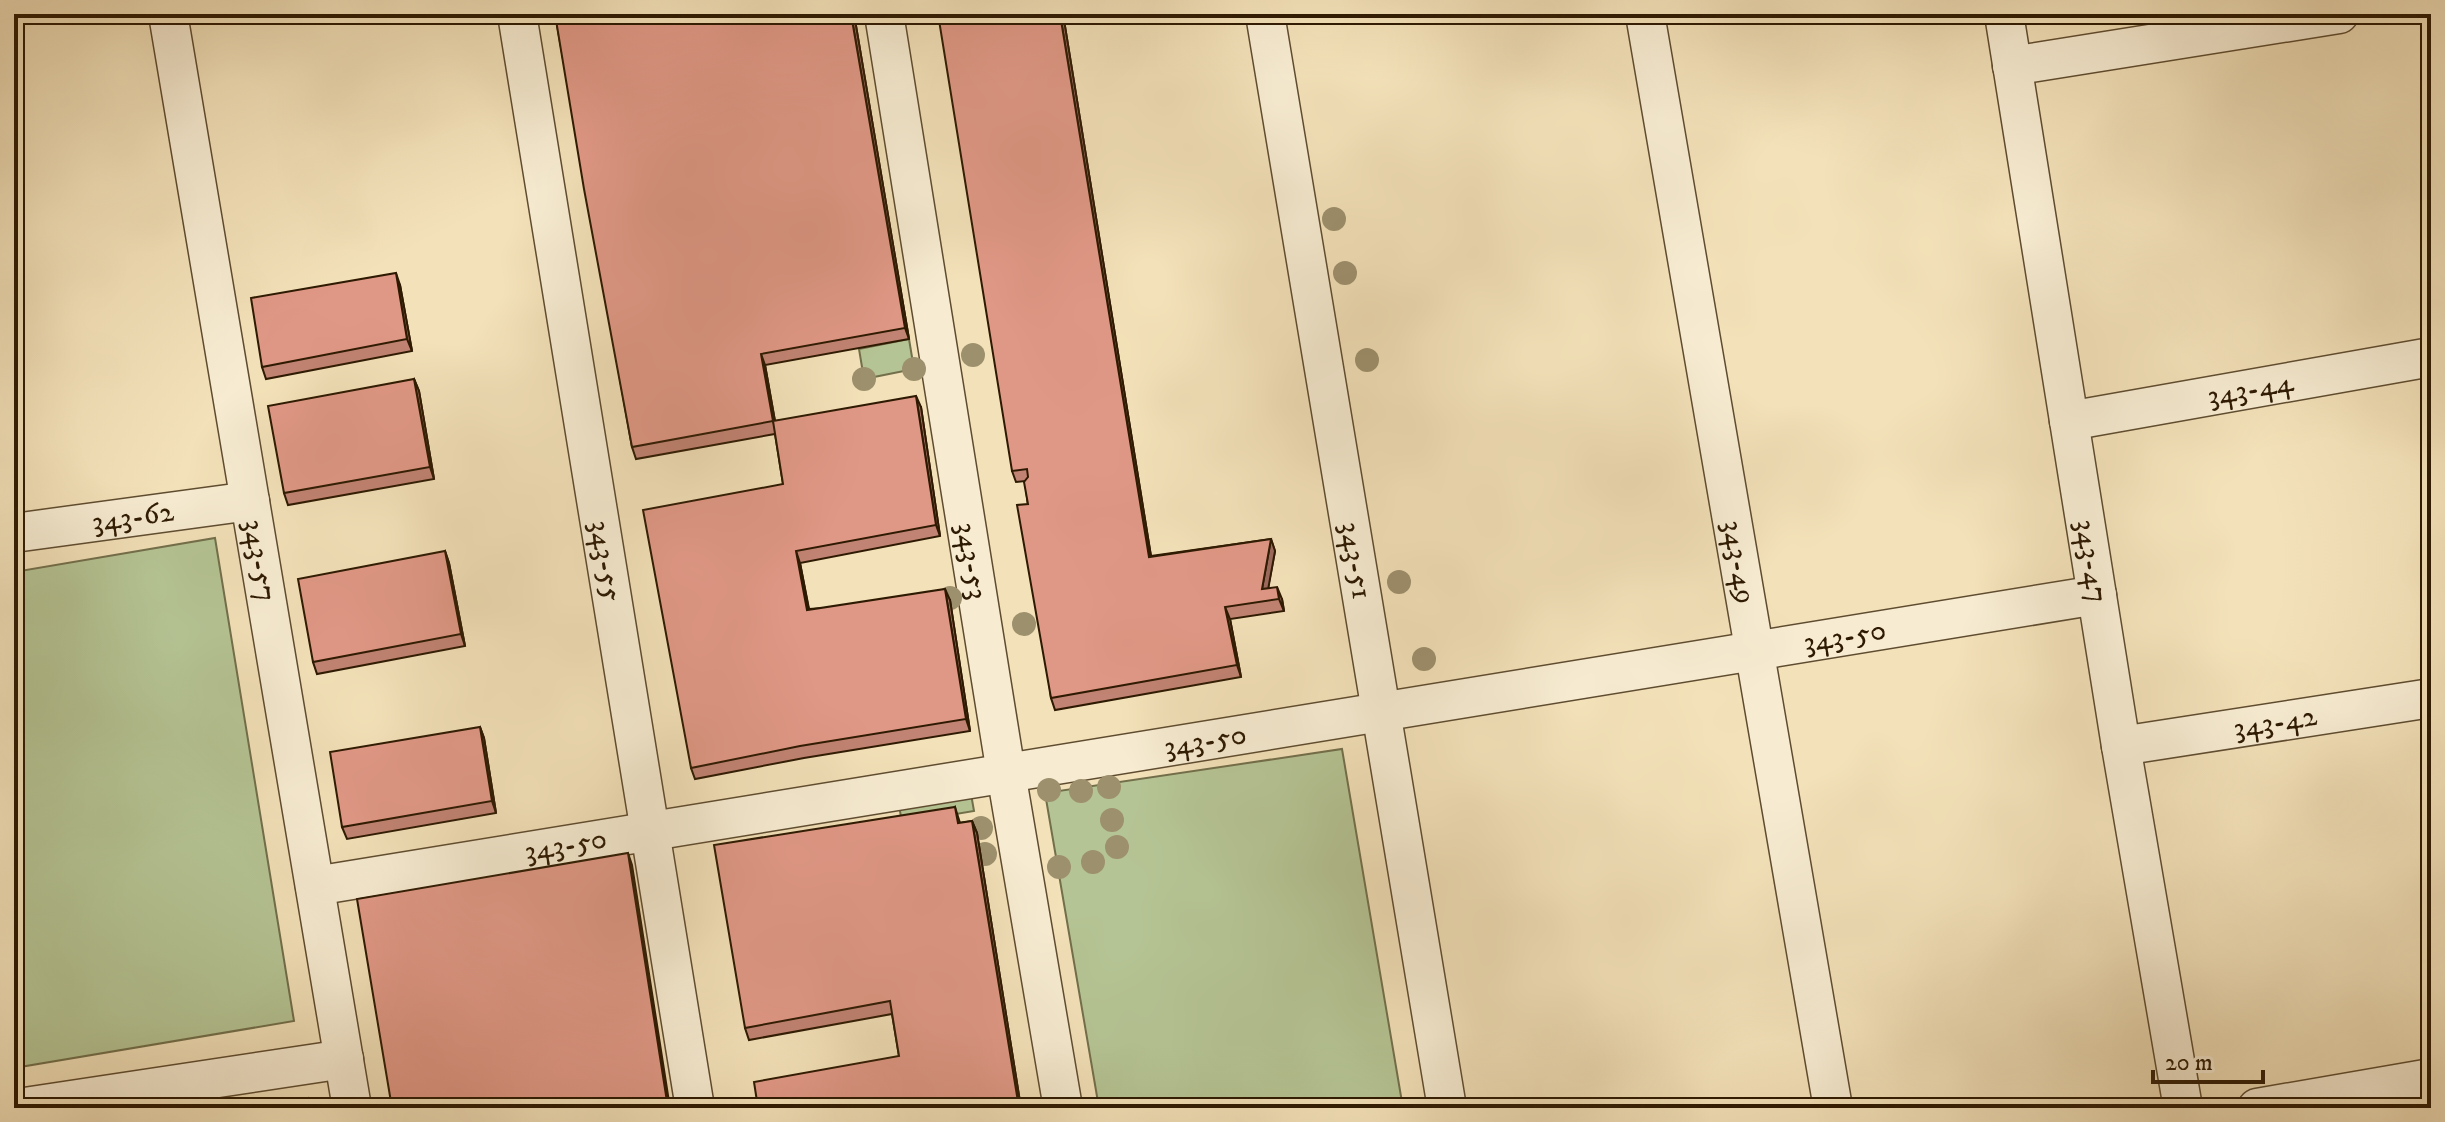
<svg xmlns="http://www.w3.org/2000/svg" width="2445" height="1122" font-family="'IM FELL DW Pica',serif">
	<rect width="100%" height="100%" fill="#f3e1b9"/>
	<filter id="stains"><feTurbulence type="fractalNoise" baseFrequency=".0025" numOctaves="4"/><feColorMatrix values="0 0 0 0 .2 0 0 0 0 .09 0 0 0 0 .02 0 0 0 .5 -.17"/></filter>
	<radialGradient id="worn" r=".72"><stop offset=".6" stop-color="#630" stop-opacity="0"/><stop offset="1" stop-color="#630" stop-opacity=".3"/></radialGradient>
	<g fill="#b5c494" stroke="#726f4b" stroke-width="2">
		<polygon points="909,339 914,369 864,379 859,349"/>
		<polygon points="215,538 294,1021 14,1068 14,572"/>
		<polygon points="1342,749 1403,1108 1099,1108 1045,793"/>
		<polygon points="971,794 974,811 902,823 899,805"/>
		<polygon points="308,1098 309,1108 248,1108"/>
	</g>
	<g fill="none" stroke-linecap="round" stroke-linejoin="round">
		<defs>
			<g id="minor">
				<path id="s1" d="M168,14L352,1108"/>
				<path id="s2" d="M517,14L695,1108"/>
				<path id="s3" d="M884,14L1006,773L1063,1108"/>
				<path id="s4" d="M1265,14L1447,1108"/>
				<path id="s5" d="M1645,14L1833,1108"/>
				<path id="s6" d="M2004,14L2121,746L2183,1108"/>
				<polyline points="2012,66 2339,14"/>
				<path id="s7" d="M2069,421L2431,357"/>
				<path id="s8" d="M14,533L250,501"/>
				<path id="s9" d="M2121,746L2431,698"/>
				<path id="s10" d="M315,886L2097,595"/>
				<polyline points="18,1108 344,1059"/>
				<polyline points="2257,1108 2431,1078"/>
			</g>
		</defs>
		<use href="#minor" stroke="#5f4c30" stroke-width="41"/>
		<use href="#minor" stroke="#f7ecd2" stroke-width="38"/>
	</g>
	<g fill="#9d906d">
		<circle cx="1334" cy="219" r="12"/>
		<circle cx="1345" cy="273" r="12"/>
		<circle cx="973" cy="355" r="12"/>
		<circle cx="1367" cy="360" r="12"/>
		<circle cx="914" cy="369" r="12"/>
		<circle cx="864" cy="379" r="12"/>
		<circle cx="1399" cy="582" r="12"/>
		<circle cx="950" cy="598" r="12"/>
		<circle cx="1024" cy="624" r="12"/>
		<circle cx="1424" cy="659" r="12"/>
		<circle cx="1109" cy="787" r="12"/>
		<circle cx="1049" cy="790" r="12"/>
		<circle cx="1081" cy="791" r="12"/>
		<circle cx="1112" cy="820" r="12"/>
		<circle cx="981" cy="828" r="12"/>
		<circle cx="1117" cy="847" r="12"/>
		<circle cx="985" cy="854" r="12"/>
		<circle cx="1093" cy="862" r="12"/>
		<circle cx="1059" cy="867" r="12"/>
	</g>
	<g fill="#c18373" stroke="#2e1a02" stroke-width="2">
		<polygon points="555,14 854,14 909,339 765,365 775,421 921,407 940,536 800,563 809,609 950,600 970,731 804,758 695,779 691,768 783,484 775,434 636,459 632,447"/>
		<polygon points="1063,14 1151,556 1271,539 1275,551 1268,588 1282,599 1284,611 1230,619 1241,677 1055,710 1051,698 1025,481 1016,482 1012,471"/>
		<polygon points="400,285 412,351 266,379 262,367"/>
		<polygon points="414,379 419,391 434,479 288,505 284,493"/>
		<polygon points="445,551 449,563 465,646 317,674 313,662"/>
		<polygon points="480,727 484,738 496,813 347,839 342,827"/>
		<polygon points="955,807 960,823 972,821 977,833 1021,1108 899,1056 892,1014 749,1040 745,1028"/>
	</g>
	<g fill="#9d6a5e" stroke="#2e1a02" stroke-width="2">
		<polygon points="851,14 854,14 909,339 905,328"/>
		<polygon points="1060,14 1063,14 1153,569 1149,557"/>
		<polygon points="396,273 400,285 412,351 407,339"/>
		<polygon points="761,354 765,365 777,433 773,421"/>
		<polygon points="414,379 419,391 434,479 430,467"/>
		<polygon points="916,396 921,407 940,536 936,525"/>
		<polygon points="1271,539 1275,551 1266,601 1262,589"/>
		<polygon points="445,551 449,563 465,646 461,634"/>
		<polygon points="796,551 800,563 811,621 807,610"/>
		<polygon points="1277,587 1282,599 1284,611 1279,599"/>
		<polygon points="945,589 950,600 970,731 966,719"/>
		<polygon points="1225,607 1230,619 1241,677 1237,665"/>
		<polygon points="480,727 484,738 496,813 492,801"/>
		<polygon points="972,821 977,833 1021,1108 1019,1108"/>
		<polygon points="628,853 632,865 670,1108 668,1108"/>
	</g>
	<g fill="#e09886" stroke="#2e1a02" stroke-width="2">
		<polygon points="555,14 851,14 905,328 761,354 773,421 632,447 584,189"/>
		<polygon points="938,14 1060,14 1149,557 1271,539 1262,589 1277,587 1279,599 1225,607 1237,665 1051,698 1017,505 1028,504 1024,482 1028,477 1027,469 1012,471"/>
		<polygon points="396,273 407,339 262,367 251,298"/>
		<polygon points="414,379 430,467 284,493 268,406"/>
		<polygon points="916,396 936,525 796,551 807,610 945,589 966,719 800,746 691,768 643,510 783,484 773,421"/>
		<polygon points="445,551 461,634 313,662 298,579"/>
		<polygon points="480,727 492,801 342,827 330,752"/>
		<polygon points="955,807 958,823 972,821 1019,1108 758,1108 754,1082 899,1056 898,1050 890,1001 745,1028 714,845"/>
		<polygon points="628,853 668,1108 392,1108 357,899"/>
	</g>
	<g text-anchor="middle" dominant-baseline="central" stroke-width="8" stroke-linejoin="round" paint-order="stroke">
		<g font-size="30" fill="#2e1a02" stroke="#f7ecd2">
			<text stroke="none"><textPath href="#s7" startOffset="184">343-44</textPath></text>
			<text stroke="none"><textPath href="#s8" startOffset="120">343-62</textPath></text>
			<text stroke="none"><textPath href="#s1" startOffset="554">343-57</textPath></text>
			<text stroke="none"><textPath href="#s2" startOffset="554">343-55</textPath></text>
			<text stroke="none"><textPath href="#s3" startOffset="554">343-53</textPath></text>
			<text stroke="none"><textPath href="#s4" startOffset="554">343-51</textPath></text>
			<text stroke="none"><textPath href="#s5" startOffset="556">343-49</textPath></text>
			<text stroke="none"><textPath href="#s6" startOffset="554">343-47</textPath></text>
			<text stroke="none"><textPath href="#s10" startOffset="1550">343-50</textPath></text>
			<text stroke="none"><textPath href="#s9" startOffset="156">343-42</textPath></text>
			<text stroke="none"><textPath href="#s10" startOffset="902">343-50</textPath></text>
			<text stroke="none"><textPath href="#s10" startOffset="254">343-50</textPath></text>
		</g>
	</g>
	<rect width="2445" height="1122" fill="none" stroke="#f3e1b9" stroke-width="48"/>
	<rect x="16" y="16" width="2413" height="1090" fill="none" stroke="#2e1a02" stroke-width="4"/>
	<rect x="24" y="24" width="2397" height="1074" fill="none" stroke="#2e1a02" stroke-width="2"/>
	<path d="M2153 1070v12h110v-12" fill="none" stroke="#2e1a02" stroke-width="4"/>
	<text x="2165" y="1070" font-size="24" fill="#2e1a02" stroke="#f7ecd2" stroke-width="6" paint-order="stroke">20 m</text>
	<rect width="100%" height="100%" filter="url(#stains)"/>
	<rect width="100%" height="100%" fill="url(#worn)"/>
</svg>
